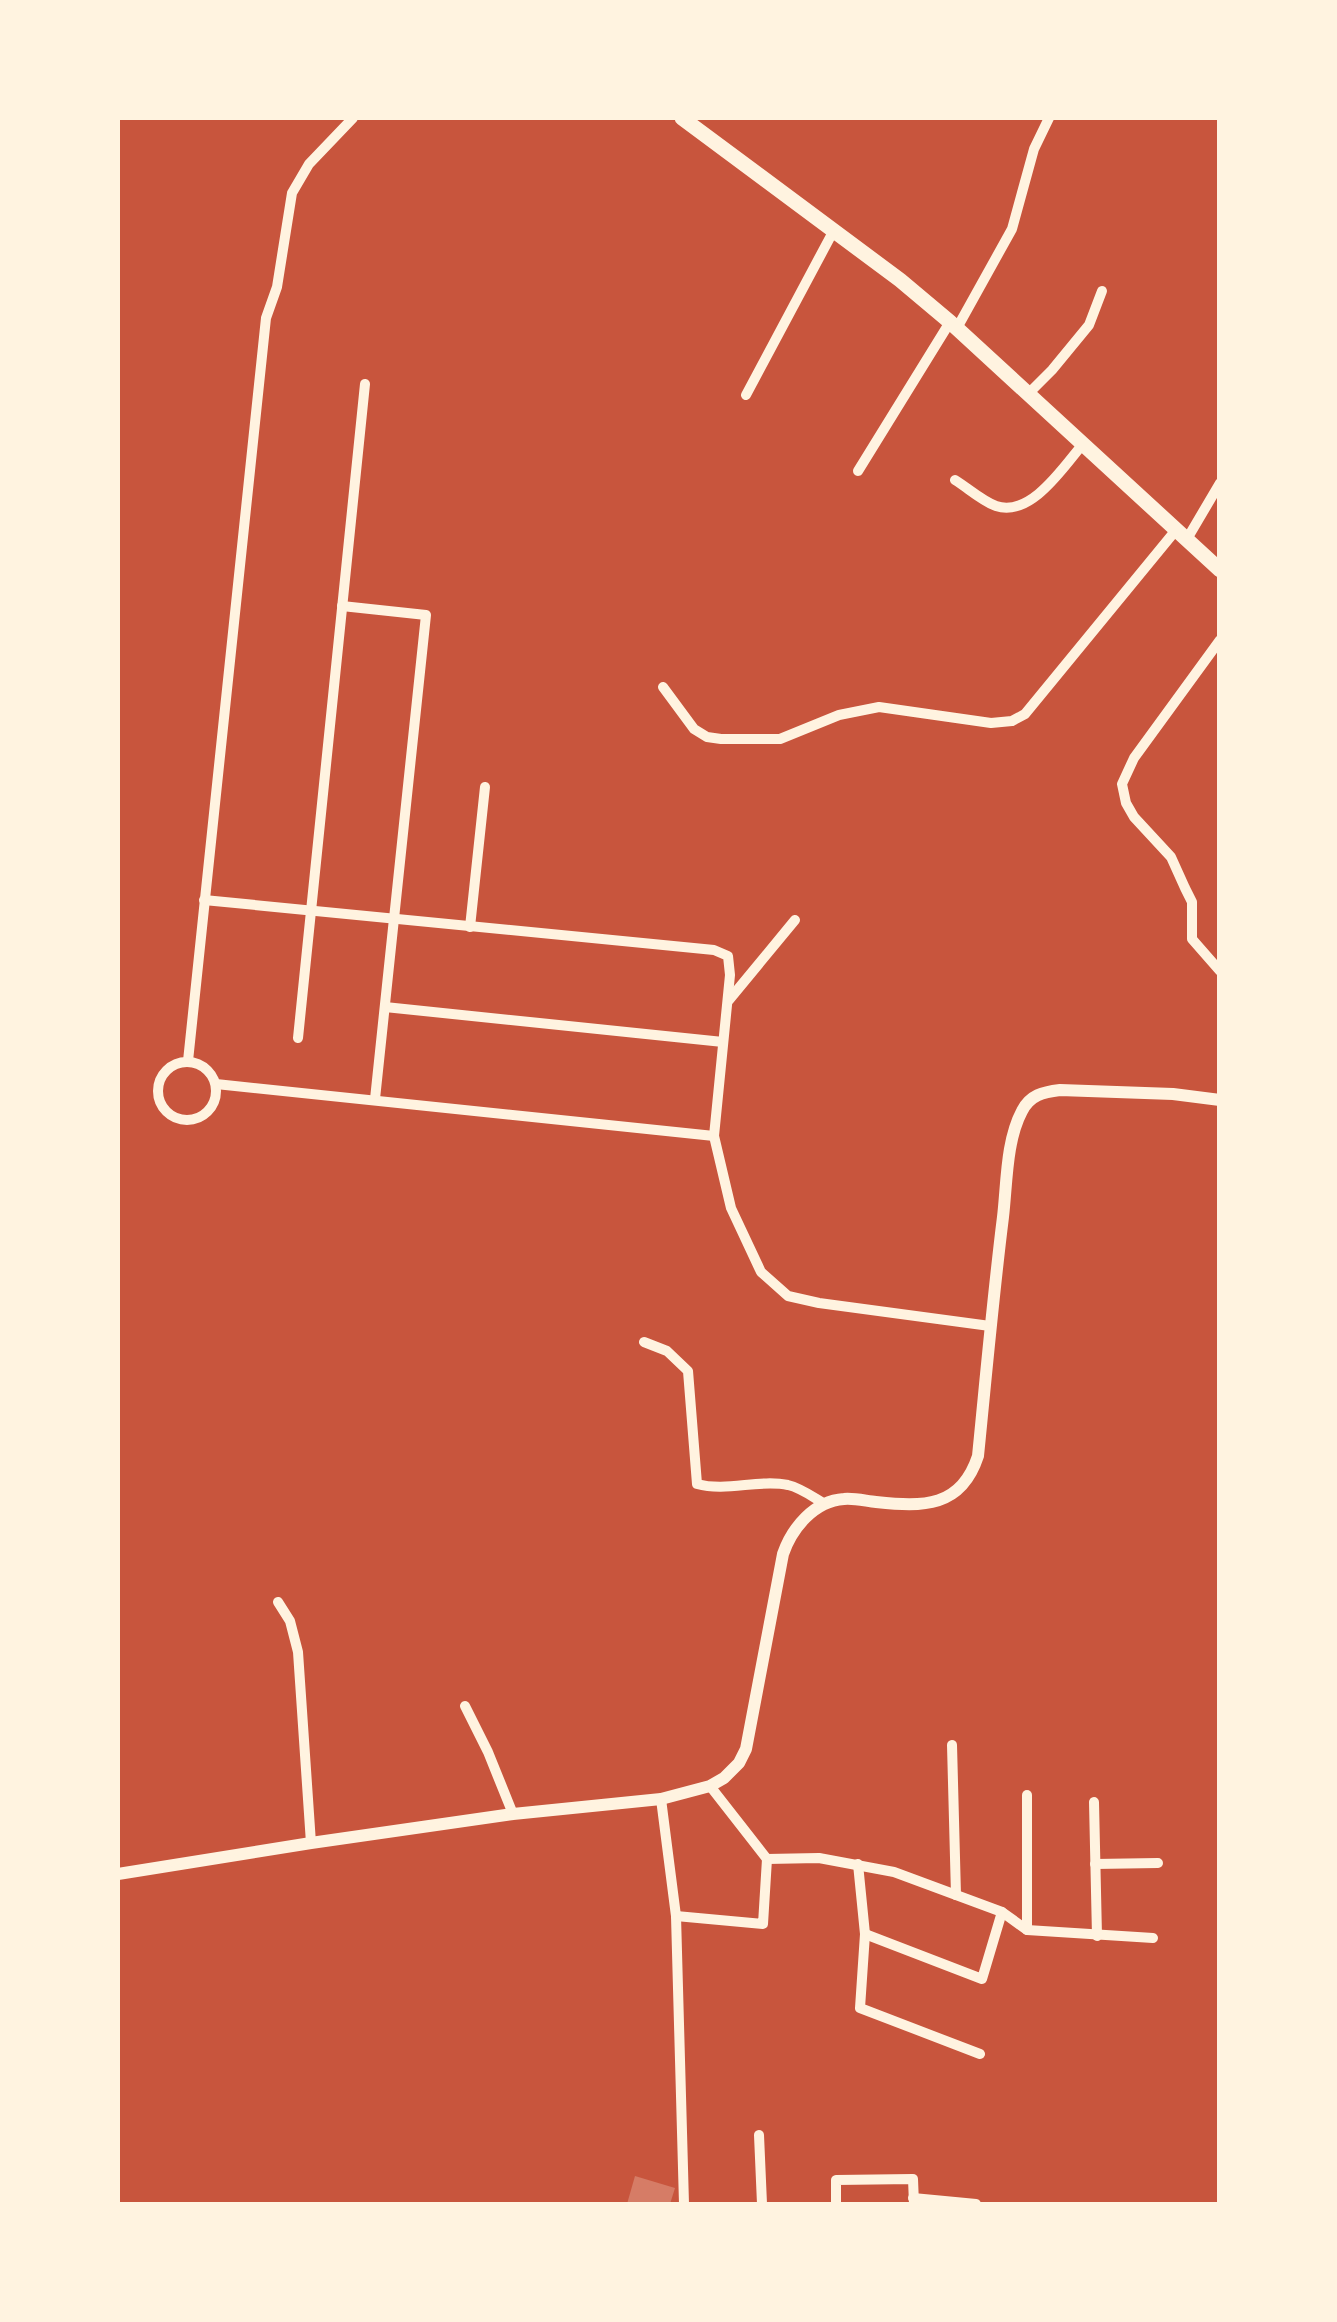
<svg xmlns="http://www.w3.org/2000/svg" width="1337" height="2322" font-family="Poppins,sans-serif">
	<rect width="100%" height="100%" fill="#c8553d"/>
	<polygon fill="#d67c66" points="635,2176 675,2188 670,2204 627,2204"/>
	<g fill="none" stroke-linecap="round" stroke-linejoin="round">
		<g stroke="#fff3e0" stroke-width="10">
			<polyline points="957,328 1012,229 1034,149 1049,118"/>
			<polyline points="1029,393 1052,370 1089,325 1102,291"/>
			<polyline points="746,395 834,230"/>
			<polyline points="858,471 950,322"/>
			<path d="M955,480C968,488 982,501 996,506C1031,518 1064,466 1083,444"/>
			<polyline points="1187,539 1220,483"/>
			<polyline points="342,606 426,615 375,1099"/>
			<polyline points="1220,640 1134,758 1122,784 1126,803 1134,817 1171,857 1185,888 1192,902 1192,939 1220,971"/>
			<polyline points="663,687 694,729 707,737 721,739 780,739 839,715 879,707 991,723 1012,721 1025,714 1176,530"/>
			<polyline points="204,900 714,950 728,956 730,975 714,1136 731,1208 761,1272 788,1296 819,1303 990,1326"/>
			<polyline points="470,927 485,787"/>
			<polyline points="729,1000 795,920"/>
			<polyline points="385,1007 723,1042"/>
			<polyline points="298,1038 365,384"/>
			<polyline points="188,1061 266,318 277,287 292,193 309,164 353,118"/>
			<circle cx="187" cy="1091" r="29"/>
			<polyline points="216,1084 714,1136"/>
			<path d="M644,1342L667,1351L688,1371L697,1484C727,1492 758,1479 788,1485C801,1488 813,1497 825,1504"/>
			<polyline points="278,1602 290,1621 298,1652 311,1843"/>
			<polyline points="465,1706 488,1752 513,1814"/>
			<polyline points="952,1745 956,1895"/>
			<polyline points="710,1786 767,1859 819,1858 894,1872 1002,1912 1027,1930 1153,1938"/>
			<polyline points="1027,1795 1027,1930"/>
			<polyline points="661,1799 676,1916 684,2204"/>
			<polyline points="1094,1802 1097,1936"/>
			<polyline points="858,1864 865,1934 860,2008 980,2054"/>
			<polyline points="1095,1864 1158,1863"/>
			<polyline points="676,1916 763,1924 767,1859"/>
			<polyline points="865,1934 982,1979 1002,1912"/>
			<polyline points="759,2135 762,2204"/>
			<polyline points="913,2198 976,2204"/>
			<polyline points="836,2204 836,2180 913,2179 914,2204"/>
		</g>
		<path stroke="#fff3e0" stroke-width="12" d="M118,1874L311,1843L513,1814L661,1799L710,1786L724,1778L739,1763L746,1749L783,1554C792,1528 814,1501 844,1499C854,1498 866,1501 876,1502C923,1507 961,1508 978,1456C986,1376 993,1297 1003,1217C1007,1183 1006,1141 1022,1111C1030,1095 1043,1092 1060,1090L1173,1094L1220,1100"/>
		<polyline stroke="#fff3e0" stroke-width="15" points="682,118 900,280 950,322 1220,570"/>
	</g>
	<rect width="1337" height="2322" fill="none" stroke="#fff3e0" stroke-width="240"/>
</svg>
